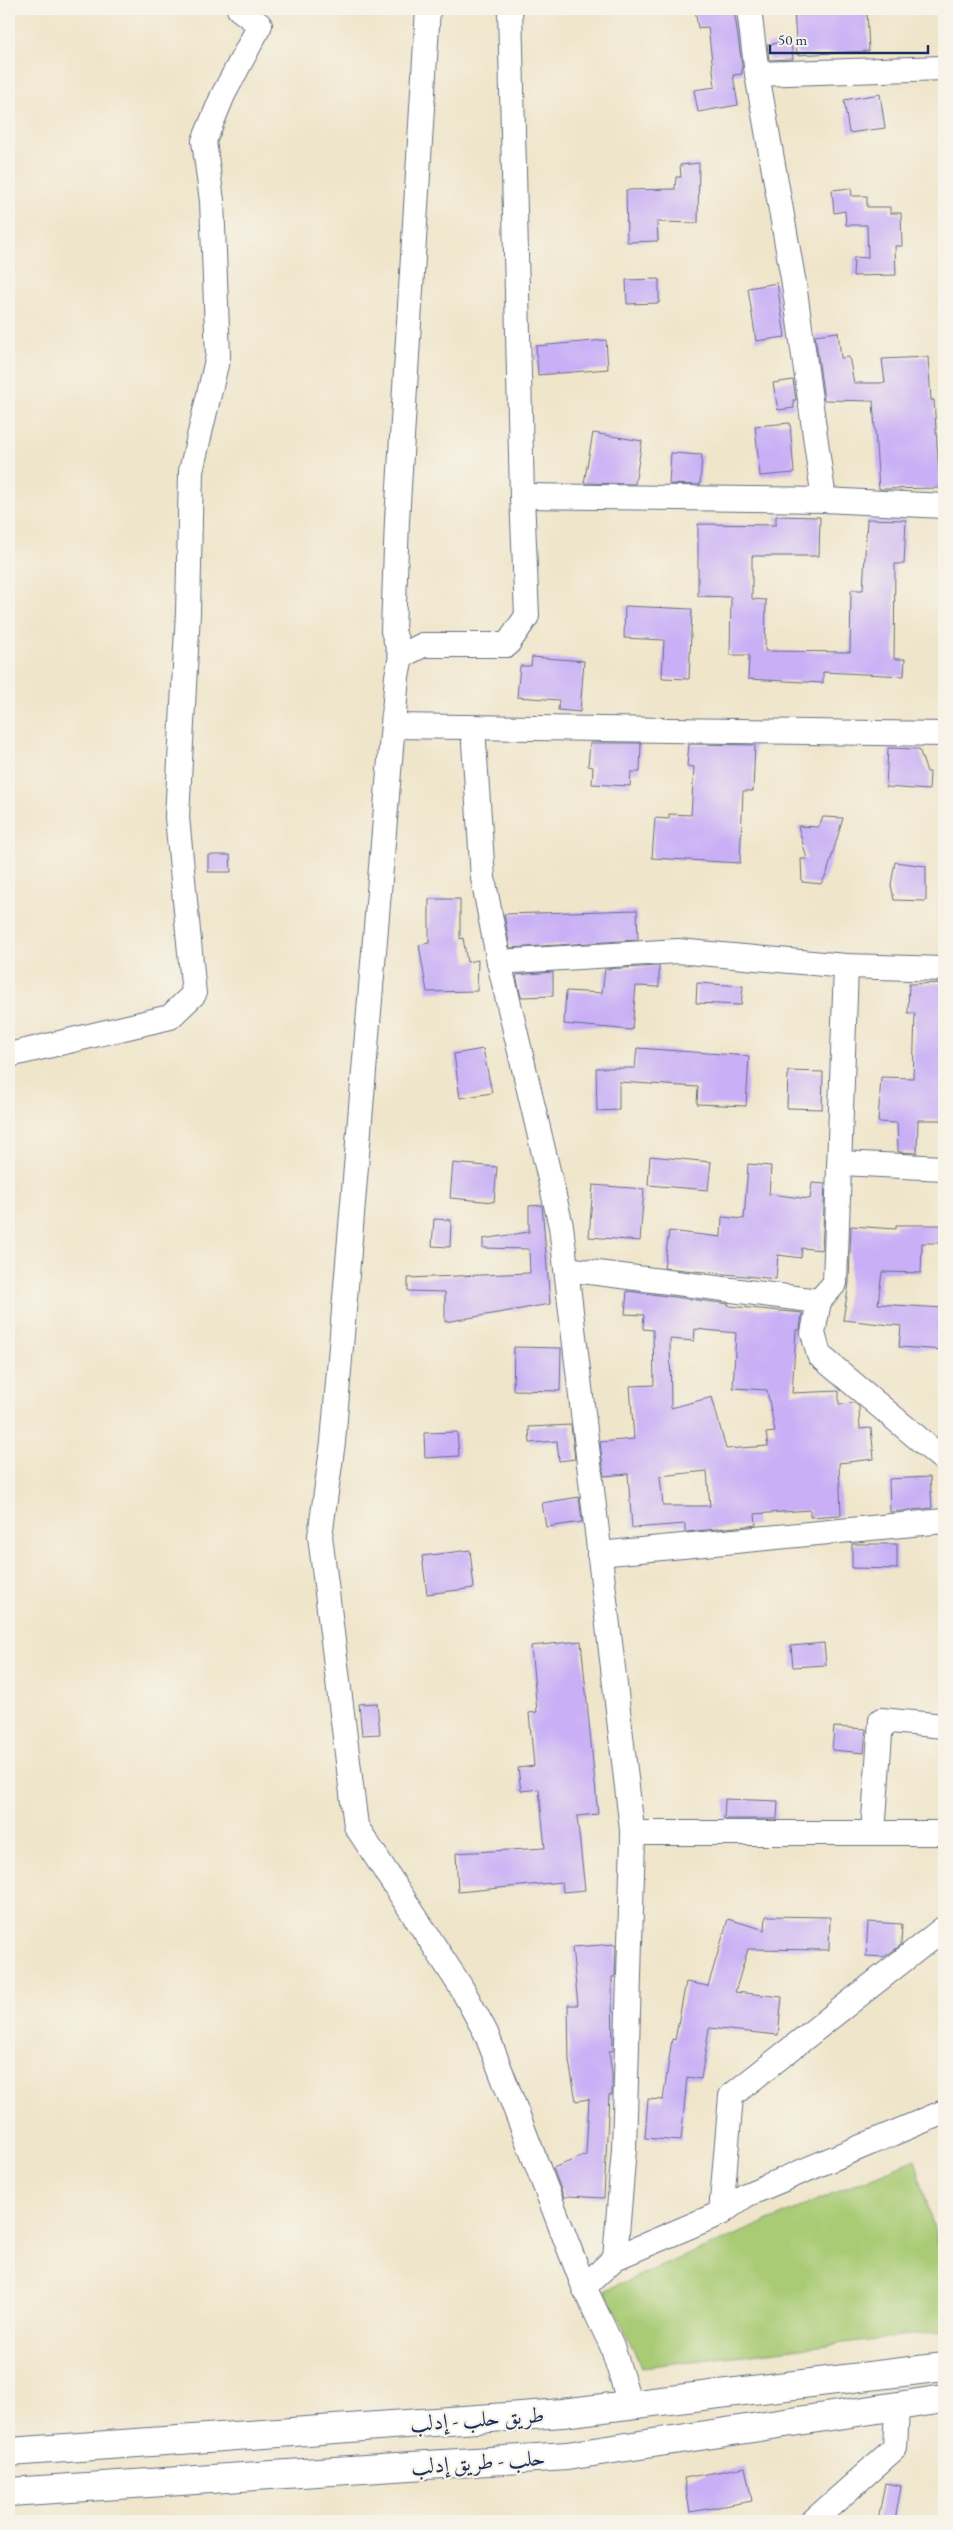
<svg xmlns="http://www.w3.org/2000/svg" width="953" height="2530" font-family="'EB Garamond',Amiri,serif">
	<rect width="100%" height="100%" fill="#f7f3e8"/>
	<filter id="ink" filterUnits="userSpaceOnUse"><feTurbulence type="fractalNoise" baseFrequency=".02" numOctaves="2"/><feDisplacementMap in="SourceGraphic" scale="10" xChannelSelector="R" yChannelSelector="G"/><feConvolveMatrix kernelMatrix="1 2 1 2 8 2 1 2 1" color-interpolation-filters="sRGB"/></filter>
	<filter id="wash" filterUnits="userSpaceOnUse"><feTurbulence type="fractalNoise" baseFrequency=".0096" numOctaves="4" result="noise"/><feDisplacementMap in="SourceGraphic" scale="20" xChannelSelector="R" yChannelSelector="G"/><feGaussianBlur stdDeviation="1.12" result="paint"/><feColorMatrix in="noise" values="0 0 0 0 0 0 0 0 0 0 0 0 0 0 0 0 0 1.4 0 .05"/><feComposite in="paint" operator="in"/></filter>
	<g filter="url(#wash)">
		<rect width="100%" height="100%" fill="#efe5ca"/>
		<polygon fill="#a9cb74" stroke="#627d69" points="915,2159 944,2266 944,2331 642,2367 605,2290"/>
		<g id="blocks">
			<g fill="#c8aff6" fill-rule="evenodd">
				<polygon points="695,9 734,9 742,65 742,74 733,75 738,105 698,112 694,90 715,87 708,27 698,28"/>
				<polygon points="846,9 846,13 867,12 869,51 797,55 794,11"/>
				<polygon points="791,42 793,59 769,60 767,44"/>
				<polygon points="880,94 885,128 849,133 844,100"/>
				<polygon points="699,163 698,223 657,222 658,241 627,242 626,190 675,189 676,177 681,177 680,165"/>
				<polygon points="851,188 852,196 867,196 867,207 890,207 890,213 901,213 902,246 895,246 896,275 853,276 854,257 868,258 867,225 846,225 845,211 834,213 832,190"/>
				<polygon points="659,279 659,303 627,304 626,280"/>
				<polygon points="777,283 785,337 756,341 748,288"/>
				<polygon points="838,332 841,358 849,357 854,383 885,383 882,359 928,357 931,400 934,400 940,488 879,489 873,401 824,400 815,335"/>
				<polygon points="606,340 608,369 538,375 536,346"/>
				<polygon points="793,380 796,400 793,400 794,408 778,410 773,383"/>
				<polygon points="790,423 794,473 760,476 755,426"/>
				<polygon points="593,433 642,441 635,484 584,483"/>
				<polygon points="671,453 702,455 700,485 669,484"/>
				<polygon points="776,516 820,517 819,556 752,556 752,599 766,600 765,651 850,652 851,590 863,590 867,519 906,520 904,564 895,564 894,659 905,659 904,676 823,672 823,683 748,679 749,655 730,655 731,597 698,596 698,524 776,525"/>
				<polygon points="625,606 692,609 689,679 662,678 664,640 624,638"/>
				<polygon points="532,657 584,661 580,712 558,710 559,700 517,697 520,666 531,666"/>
				<polygon points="590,743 641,743 640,772 631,772 630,786 592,784 593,767 588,766"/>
				<polygon points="689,744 755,745 753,791 743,791 740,863 652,858 655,818 669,819 669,814 691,815 694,767 687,766"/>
				<polygon points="888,748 919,749 927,772 930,772 929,790 886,787"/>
				<polygon points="823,817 843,818 827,873 821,884 802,882 801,859 807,859 798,826 818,827"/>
				<polygon points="208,855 230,855 231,872 208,872"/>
				<polygon points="895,862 926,866 926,901 894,900 891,885"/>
				<polygon points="429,899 460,899 460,939 463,938 467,962 478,960 477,991 427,992 419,945 429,943"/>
				<polygon points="637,910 638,940 510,948 504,914"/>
				<polygon points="659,966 659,987 636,986 632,1030 564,1024 566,991 602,993 605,969"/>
				<polygon points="553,972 553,996 521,997 516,975"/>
				<polygon points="697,983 743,986 741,1005 696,1003"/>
				<polygon points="944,983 944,1120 918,1120 917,1153 898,1152 897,1123 878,1122 881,1077 913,1078 915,1013 908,1013 909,984"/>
				<polygon points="637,1048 749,1056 746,1106 697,1104 698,1087 619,1082 619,1110 597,1111 596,1068 635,1068"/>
				<polygon points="483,1049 492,1093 460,1098 454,1054"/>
				<polygon points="788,1071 823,1072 822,1109 787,1108"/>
				<polygon points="650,1156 711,1162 708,1190 648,1185"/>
				<polygon points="453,1163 497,1167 494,1202 450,1198"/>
				<polygon points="748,1164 771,1166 769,1194 810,1199 812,1183 825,1184 822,1250 802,1248 801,1258 778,1255 776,1279 664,1268 669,1231 721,1237 722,1217 744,1219"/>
				<polygon points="593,1185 644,1189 640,1241 589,1237"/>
				<polygon points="542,1205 550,1304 445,1322 445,1292 408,1291 408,1278 530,1273 529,1249 483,1248 483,1239 529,1232 529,1206"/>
				<polygon points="434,1219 451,1220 450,1247 432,1246"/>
				<polygon points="896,1225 944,1225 944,1243 922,1243 921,1273 882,1272 878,1304 944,1308 944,1350 899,1347 901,1326 843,1320 849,1283 851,1226 896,1229"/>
				<path d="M627,1291L729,1304V1306L802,1313L800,1330H796L792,1393L839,1391V1404L855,1403L859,1407L860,1429L871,1428L874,1459L839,1463L841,1515L810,1517V1510L755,1514L756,1525L687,1532H685V1524L632,1528L628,1474L604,1476L600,1442L634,1439L630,1386L654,1385L653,1330L643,1329L644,1315L625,1314ZM695,1329L736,1333L733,1388L767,1390L775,1432L766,1433L768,1446L726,1449L712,1397L671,1408L670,1339L694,1341ZM707,1471L710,1506H663L660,1476Z"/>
				<polygon points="514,1347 561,1348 560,1391 513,1390"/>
				<polygon points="571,1425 575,1459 559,1461 557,1441 530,1443 529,1427"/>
				<polygon points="457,1432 459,1456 425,1458 424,1433"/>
				<polygon points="930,1477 932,1508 890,1512 889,1479"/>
				<polygon points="579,1497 582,1522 546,1527 542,1503"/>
				<polygon points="852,1544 897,1544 897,1569 852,1568"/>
				<polygon points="470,1550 474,1588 427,1594 422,1556"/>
				<polygon points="581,1641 598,1814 577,1816 585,1890 563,1892 562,1882 458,1892 456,1853 545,1848 539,1789 521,1791 518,1768 534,1766 529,1713 537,1712 531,1646"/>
				<polygon points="824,1643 826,1665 793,1667 791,1646"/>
				<polygon points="377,1703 380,1734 362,1735 359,1704"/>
				<polygon points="834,1727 866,1729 864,1753 832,1750"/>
				<polygon points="725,1799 778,1801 777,1819 724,1819"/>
				<polygon points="766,1916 830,1917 829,1950 748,1949 735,1992 782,1997 778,2035 709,2028 701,2079 687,2077 681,2141 645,2138 648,2099 663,2100 672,2039 675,2040 686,1982 708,1986 728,1919 765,1930"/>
				<polygon points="868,1922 902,1924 901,1945 884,1957 866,1956"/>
				<polygon points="616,1944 615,1977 612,1977 612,1987 613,2051 609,2051 612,2073 612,2095 609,2095 604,2198 569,2196 564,2198 553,2168 586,2155 589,2099 576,2101 569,2061 568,2005 578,2005 572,1947"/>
				<polygon points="745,2467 752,2501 690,2512 684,2478"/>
				<polygon points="885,2483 901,2486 895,2521 878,2521"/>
			</g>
		</g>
	</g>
	<g filter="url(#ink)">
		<use href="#blocks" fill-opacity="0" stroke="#656f84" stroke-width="1"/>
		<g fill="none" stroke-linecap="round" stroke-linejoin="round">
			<defs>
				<g id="minor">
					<polyline points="428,9 397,520 393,631 401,656 397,676 333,1442 320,1536 356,1826 461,1987 486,2033 584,2287 612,2346 630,2404"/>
					<polyline points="749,9 757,74 794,284 824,500"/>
					<polyline points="757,74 944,68"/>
					<polyline points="522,496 824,500 944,506"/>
					<polyline points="401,656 423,645 507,645 527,616 522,496 510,9"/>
					<polyline points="393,726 944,734"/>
					<polyline points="473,728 483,878 499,962 561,1226 633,1838 624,2149 615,2258"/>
					<polyline points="499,962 678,951 846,966 944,969"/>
					<polyline points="9,1055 170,1017 194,994 177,817 188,612 191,471 218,356 212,201 204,141 223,95 260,25 239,9"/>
					<polyline points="840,1163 944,1168"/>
					<polyline points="566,1269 819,1301 835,1283 846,966"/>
					<polyline points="819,1301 813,1333 819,1355 944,1460"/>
					<polyline points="599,1554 944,1521"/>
					<polyline points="632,1833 944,1833"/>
					<polyline points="873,1833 881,1720 944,1726"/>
					<polyline points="721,2213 731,2096 944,1928"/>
					<polyline points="584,2287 615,2258 721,2213 746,2195 944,2112"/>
					<polyline points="813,2521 895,2448 897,2408"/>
				</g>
				<g id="trunk">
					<polyline points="9,2452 562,2413 944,2367"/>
					<polyline points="9,2492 567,2456 944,2399"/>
				</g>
			</defs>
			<use href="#minor" stroke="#656f84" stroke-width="26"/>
			<use href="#trunk" stroke="#656f84" stroke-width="30"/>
			<use href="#minor" stroke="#fff" stroke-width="24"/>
			<use href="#trunk" stroke="#fff" stroke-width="28"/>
		</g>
	</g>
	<g text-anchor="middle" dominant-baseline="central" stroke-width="4.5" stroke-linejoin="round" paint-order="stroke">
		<g font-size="22" fill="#1b2f5e" stroke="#f7f3e8">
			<text transform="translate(477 2419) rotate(-4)">طريق حلب - إدلب</text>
			<text transform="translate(478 2462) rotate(-4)">حلب - طريق إدلب</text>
		</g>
	</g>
	<rect width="953" height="2530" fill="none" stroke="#f7f3e8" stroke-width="30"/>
	<path d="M770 45v8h158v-8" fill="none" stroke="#1b2f5e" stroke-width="2.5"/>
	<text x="778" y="45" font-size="15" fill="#1b2f5e" stroke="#f7f3e8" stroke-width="4" paint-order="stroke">50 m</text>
</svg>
